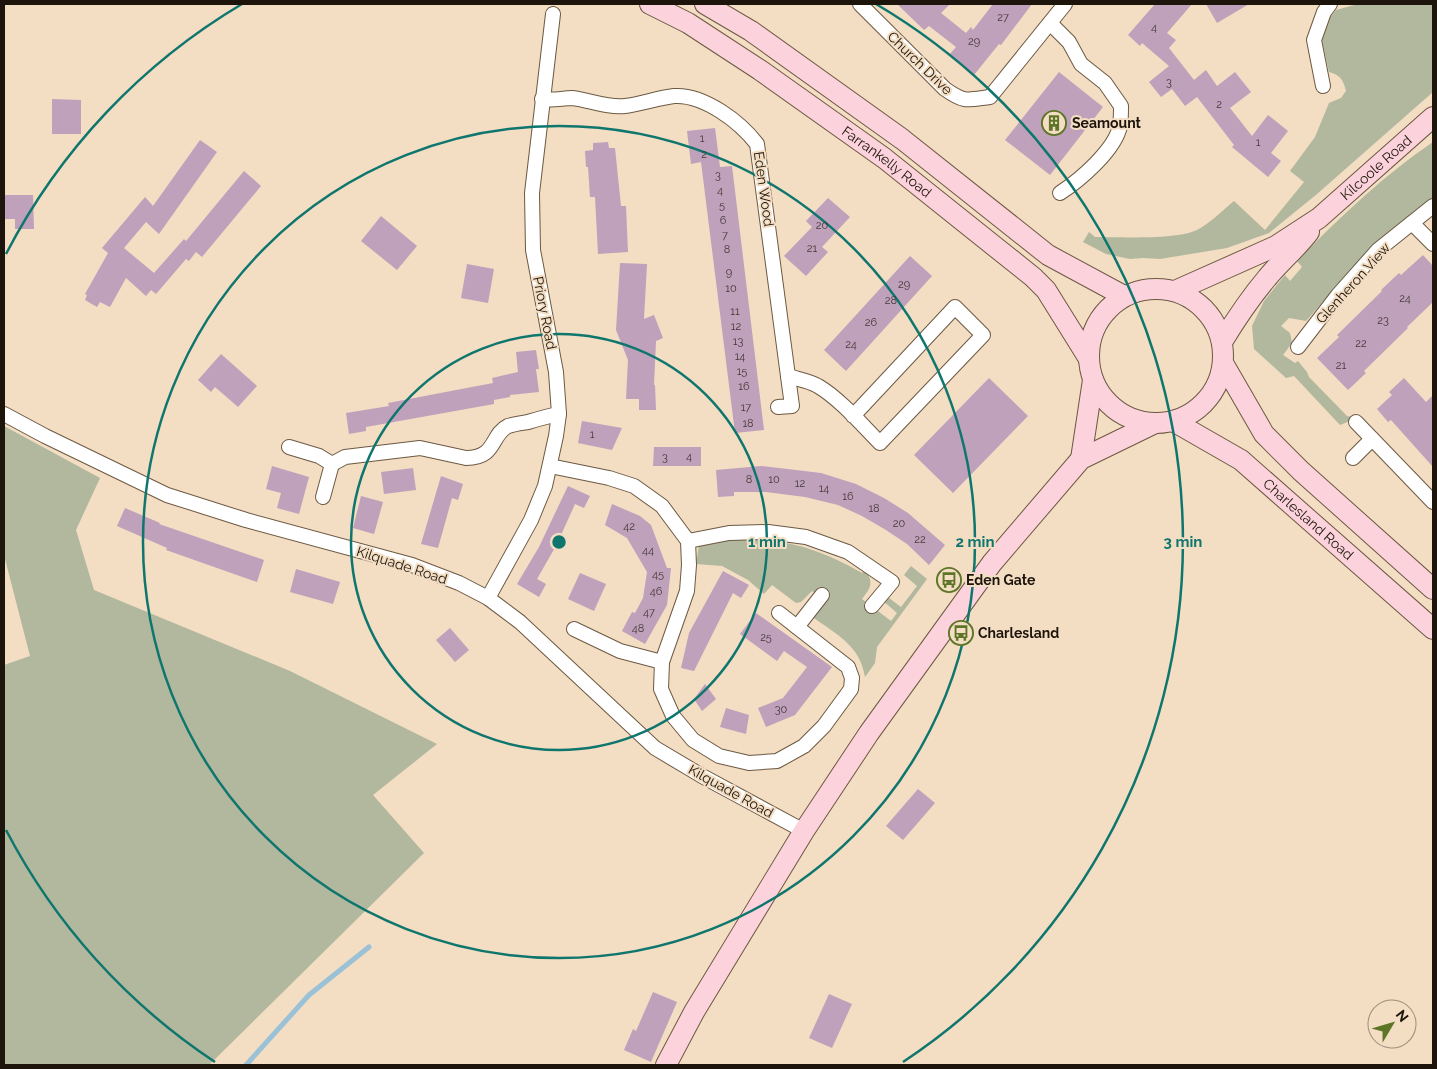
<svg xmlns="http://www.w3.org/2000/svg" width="1437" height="1069" font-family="Raleway,sans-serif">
	<rect width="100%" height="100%" fill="#f3ddc3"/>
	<g fill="#b1b89e">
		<path d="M1358,4H1433V92L1317,194L1269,233L1227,248L1160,259L1143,258L1130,259L1106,254L1083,242L1089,232L1095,237C1119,237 1177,240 1197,230C1210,223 1222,211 1234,201L1265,230L1304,182L1290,171L1315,137L1329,103L1341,98L1346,91C1343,79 1340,75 1329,72L1322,41L1328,20L1336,10Z"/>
		<path d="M1433,142V198L1395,229L1341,281L1306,321L1289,318L1281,326L1290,333L1292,343L1283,355L1295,363L1298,361L1307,372L1309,377L1347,416L1357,418L1340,425L1294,376L1286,378L1254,349L1252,326L1264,301L1285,275L1290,281L1302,267L1297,261C1338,219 1384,175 1433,142Z"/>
		<polygon points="4,426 100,478 76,530 94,590 290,671 437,744 373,795 424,853 209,1065 4,1065 4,665 30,656 4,555"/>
		<path d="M720,535L726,541C739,540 752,538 765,540C801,543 831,555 862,573L865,569C874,583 871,587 862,599L891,621L897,613L882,600L889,598L901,607L917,586L904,575L911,566L927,579L877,647L875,663L865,677C860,645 836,634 811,616L823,600L812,591L801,602L796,603L772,585L764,594L748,580L722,566L696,564L699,545Z"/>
	</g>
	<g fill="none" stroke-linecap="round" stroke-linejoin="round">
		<polyline stroke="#9ac1d5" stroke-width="5" points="246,1065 309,995 369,947"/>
	</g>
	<g fill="#bfa1bb">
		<polygon points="897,4 950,4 941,13 966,33 971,27 973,30 993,4 1032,4 1001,45 999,44 974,75 950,54 956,47 929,26 924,30"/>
		<polygon points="1155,4 1192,4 1167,33 1176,40 1169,48 1194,80 1206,70 1217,86 1235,72 1251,92 1230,108 1252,136 1268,115 1288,131 1271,153 1281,161 1268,177 1232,147 1234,145 1197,97 1185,106 1172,89 1161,97 1149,82 1169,66 1142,43 1140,46 1128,35"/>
		<polygon points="1206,4 1249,4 1217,23"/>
		<polygon points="1059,72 1103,107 1050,175 1005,140"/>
		<polygon points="52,99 81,100 81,134 52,134"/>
		<polygon points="715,128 720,167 732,166 764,430 735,433 701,162 691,164 687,131"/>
		<polygon points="200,140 217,152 159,234 146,222 124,248 154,273 184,239 186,241 244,171 261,186 202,257 196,252 189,261 186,259 156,294 151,290 146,296 126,278 110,307 100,302 97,307 85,300 87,295 85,294 108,253 102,248 145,197 153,206"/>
		<polygon points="608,142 609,148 615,148 621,206 626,206 628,252 598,254 595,197 590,197 588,167 586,167 585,151 593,150 593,143"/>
		<polygon points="4,195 33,195 34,229 15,229 15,219 4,219"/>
		<polygon points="828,198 850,217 822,247 828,252 806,276 784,256 812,227 806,221"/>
		<polygon points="381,216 417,246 397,270 361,241"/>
		<polygon points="1423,255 1433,266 1433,302 1407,327 1408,328 1364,371 1366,373 1348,390 1317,358 1339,337 1337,335 1382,291 1381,290 1399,273 1401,275"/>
		<polygon points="910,256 932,276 846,371 824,350"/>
		<polygon points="620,263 647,264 644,319 654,315 663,338 656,341 654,385 655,385 656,410 639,410 639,399 626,399 628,360 616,330"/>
		<polygon points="467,264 494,269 488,303 461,298"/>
		<polygon points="536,350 539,369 536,369 539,392 510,395 510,397 494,400 494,404 366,427 366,431 349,434 346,413 389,406 388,403 493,383 492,378 518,372 516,352"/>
		<polygon points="221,354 257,386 238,407 215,387 211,392 198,380"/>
		<polygon points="989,378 1028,416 953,493 914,455"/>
		<polygon points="1404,378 1426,402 1433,395 1433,467 1391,420 1388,422 1377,409 1392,395 1389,392"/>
		<polygon points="582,421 622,428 612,450 578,443"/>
		<polygon points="654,447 701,447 701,466 653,466"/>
		<polygon points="272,466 309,477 299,514 277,508 281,493 266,489"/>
		<polygon points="761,466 821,473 856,484 884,498 908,513 945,545 929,565 907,544 886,530 862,516 838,505 805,497 766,492 734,492 734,496 718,497 716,470"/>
		<polygon points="413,468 416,490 384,494 381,472"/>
		<polygon points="441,476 463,484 458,500 452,498 438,548 421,544"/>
		<polygon points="568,486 590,496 584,508 575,504 557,544 537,579 546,584 539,597 517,584 539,547"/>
		<polygon points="361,496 383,502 374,534 353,528"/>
		<polygon points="612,504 640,516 651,525 667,568 671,568 667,605 645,644 622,631 632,612 635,613 643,598 647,572 627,538 605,525"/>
		<polygon points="125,508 160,523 159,524 264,560 257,582 166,550 167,548 117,526"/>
		<polygon points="296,569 340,582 333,604 290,592"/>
		<polygon points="723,571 749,585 741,598 733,593 694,671 681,668 689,633"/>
		<polygon points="580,573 606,584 594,611 568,599"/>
		<polygon points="756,613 832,667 795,715 766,727 758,708 783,698 807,667 784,651 777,661 740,634"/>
		<polygon points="450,628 469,650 455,662 436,640"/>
		<polygon points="705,684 716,699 702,711 694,699"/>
		<polygon points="726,708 749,715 746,734 720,727"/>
		<polygon points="918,789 935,803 903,840 886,826"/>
		<polygon points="653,992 677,1002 651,1062 624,1050 633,1029 636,1031"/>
		<polygon points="829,994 852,1004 832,1048 809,1038"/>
	</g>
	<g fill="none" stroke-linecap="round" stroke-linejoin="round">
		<defs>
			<g id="street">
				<path d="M860,4L945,89C965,103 967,100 990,97L1065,4"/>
				<path d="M1050,23L1069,42L1081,64L1105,83L1121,106C1121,112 1121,119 1120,126C1115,150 1080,180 1060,193"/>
				<polyline points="1323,86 1314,40 1324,12 1330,4"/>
				<path d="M542,99C554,101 562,98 572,98C590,100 607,108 625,106C642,104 657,98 674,96C704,94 740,122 757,144L792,406L778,407"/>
				<polyline points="1412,223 1433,244"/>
				<polyline points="1298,347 1338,295 1378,250 1433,206"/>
				<path d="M788,376C797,379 810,381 818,386C840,399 862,425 880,443L983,335L955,307L853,416"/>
				<polyline points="4,414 45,436 167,495 246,520 412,565 459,583 488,598 520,622 655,748 702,776 804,831"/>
				<polyline points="1356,422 1433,502"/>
				<path d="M289,447L319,456L332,464L345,457L420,448L466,458C497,458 490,435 508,426C514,424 522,423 528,422C538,419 548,416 559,414"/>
				<polyline points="1353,458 1372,439"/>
				<polyline points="550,466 609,478 634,486 662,506 688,541 689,565 687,591 662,662 661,689 673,716 693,740 719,756 749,763 777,761 804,746 824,726 851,689 852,678 848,667 779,613"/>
				<polyline points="323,497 332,464"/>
				<polyline points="688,541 729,533 768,532 806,537 848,552 892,582 872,606"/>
				<polyline points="488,598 531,520 545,486 556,436 559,414 556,372 533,250 532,193 553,14"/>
				<polyline points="797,627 822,595"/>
				<polyline points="574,629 620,651 662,662"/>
			</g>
			<g id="secondary">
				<path id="s1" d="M650,4L688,23L760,70L884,158L1033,277L1046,290L1089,359"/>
				<polyline points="705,4 751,31 902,139 1048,255 1124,296"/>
				<circle cx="1156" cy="356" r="67"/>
				<path id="s2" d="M1175,291L1276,246L1319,218L1433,117"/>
				<path d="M1222,342C1236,319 1250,298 1267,278C1280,262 1296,249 1309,232"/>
				<polyline points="1223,363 1264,434 1301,471 1433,589"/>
				<path id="s3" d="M1173,421L1241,460L1433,629"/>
				<polyline points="1081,459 1093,380"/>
				<polyline points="666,1065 694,1012 804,831 869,733 992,563 1081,459 1155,423"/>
			</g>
		</defs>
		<use href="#street" stroke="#6c5942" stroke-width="16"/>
		<use href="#secondary" stroke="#6c5942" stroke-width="22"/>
		<use href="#street" stroke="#fff" stroke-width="14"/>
		<use href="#secondary" stroke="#fcd2dc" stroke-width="20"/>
	</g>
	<g fill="none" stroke="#0f766e" stroke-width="2.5">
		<circle cx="559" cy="542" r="208"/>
		<circle cx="559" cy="542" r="416"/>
		<path d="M215 1062A624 624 0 0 1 6 830M6 254A624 624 0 0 1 242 4M876 4A624 624 0 0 1 903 1062"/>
	</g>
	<defs>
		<symbol id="building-ring" viewBox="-11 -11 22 22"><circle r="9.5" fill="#f3ddc3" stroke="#5d7527" stroke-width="1.5"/><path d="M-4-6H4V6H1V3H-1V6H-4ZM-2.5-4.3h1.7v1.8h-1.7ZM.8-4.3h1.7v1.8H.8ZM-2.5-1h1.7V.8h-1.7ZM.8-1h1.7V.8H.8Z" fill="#5d7527"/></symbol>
		<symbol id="bus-ring" viewBox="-11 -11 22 22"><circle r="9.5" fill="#f3ddc3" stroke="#5d7527" stroke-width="1.5"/><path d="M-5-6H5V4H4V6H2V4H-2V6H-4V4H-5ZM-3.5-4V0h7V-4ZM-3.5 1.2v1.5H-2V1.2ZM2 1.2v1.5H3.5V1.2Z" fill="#5d7527"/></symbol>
	</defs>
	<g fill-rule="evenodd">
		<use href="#building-ring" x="1040" y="109" width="28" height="28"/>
		<use href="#bus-ring" x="935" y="566" width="28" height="28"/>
		<use href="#bus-ring" x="947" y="619" width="28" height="28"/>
	</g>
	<g text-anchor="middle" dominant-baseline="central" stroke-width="4" stroke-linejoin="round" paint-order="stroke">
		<g font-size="11" fill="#463838">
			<text x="1003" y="17">27</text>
			<text x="1154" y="27">4</text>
			<text x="974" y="41">29</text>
			<text x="1169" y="82">3</text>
			<text x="1219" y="104">2</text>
			<text x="702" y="138">1</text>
			<text x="1258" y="142">1</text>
			<text x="704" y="154">2</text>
			<text x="718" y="175">3</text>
			<text x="720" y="190">4</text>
			<text x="722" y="205">5</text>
			<text x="723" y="220">6</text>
			<text x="822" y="225">20</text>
			<text x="725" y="235">7</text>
			<text x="812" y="248">21</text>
			<text x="727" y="249">8</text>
			<text x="729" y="272">9</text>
			<text x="904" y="284">29</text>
			<text x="731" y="288">10</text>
			<text x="1405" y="298">24</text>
			<text x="891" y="300">28</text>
			<text x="735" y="311">11</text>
			<text x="1383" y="320">23</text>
			<text x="871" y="322">26</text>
			<text x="736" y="326">12</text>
			<text x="738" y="341">13</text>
			<text x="1361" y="343">22</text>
			<text x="851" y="344">24</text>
			<text x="740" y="356">14</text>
			<text x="1341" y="365">21</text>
			<text x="742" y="371">15</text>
			<text x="744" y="386">16</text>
			<text x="746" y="407">17</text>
			<text x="748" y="423">18</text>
			<text x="592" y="434">1</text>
			<text x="689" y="456">4</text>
			<text x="665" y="457">3</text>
			<text x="749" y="479">8</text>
			<text x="774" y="479">10</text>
			<text x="800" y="483">12</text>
			<text x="824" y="488">14</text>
			<text x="848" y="496">16</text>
			<text x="874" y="508">18</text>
			<text x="899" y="523">20</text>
			<text x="629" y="526">42</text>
			<text x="920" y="539">22</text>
			<text x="648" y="550">44</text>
			<text x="658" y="574">45</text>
			<text x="656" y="591">46</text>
			<text x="649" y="612">47</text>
			<text x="638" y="628">48</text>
			<text x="766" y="637">25</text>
			<text x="781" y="709">30</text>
		</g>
		<g font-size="14" fill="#1d150c" stroke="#f3ddc3">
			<text transform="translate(920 63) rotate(44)">Church Drive</text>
			<text stroke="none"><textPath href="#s1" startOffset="285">Farrankelly Road</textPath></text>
			<text stroke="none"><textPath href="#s2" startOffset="238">Kilcoole Road</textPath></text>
			<text transform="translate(764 189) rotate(82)">Eden Wood</text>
			<text transform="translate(1353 283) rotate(-48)">Glenheron View</text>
			<text transform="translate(545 313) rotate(79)">Priory Road</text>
			<text stroke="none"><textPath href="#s3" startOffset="168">Charlesland Road</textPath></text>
			<text transform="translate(402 565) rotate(18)">Kilquade Road</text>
			<text transform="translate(731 791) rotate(29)">Kilquade Road</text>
		</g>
		<g font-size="14" font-weight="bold" fill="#1d150c" stroke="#f3ddc3" text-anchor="start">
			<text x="1072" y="123">Seamount</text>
			<text x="966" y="580">Eden Gate</text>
			<text x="978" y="633">Charlesland</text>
		</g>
	</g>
	<circle cx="559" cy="542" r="8" fill="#0f766e" stroke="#f3ddc3" stroke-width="2.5"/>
	<g font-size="15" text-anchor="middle" font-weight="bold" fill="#0f766e" stroke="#f3ddc3" stroke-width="4" stroke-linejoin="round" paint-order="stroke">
		<text x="767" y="547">1 min</text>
		<text x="975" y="547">2 min</text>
		<text x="1183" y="547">3 min</text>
	</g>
	<rect width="1437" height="1069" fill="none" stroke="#1d150c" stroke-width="10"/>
	<g transform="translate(1392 1024) rotate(52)"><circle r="24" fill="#f3ddc3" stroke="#9d8d7a"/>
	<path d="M0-4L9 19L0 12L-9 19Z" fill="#5d7527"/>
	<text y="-8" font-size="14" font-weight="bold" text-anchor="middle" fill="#1d150c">N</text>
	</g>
</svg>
